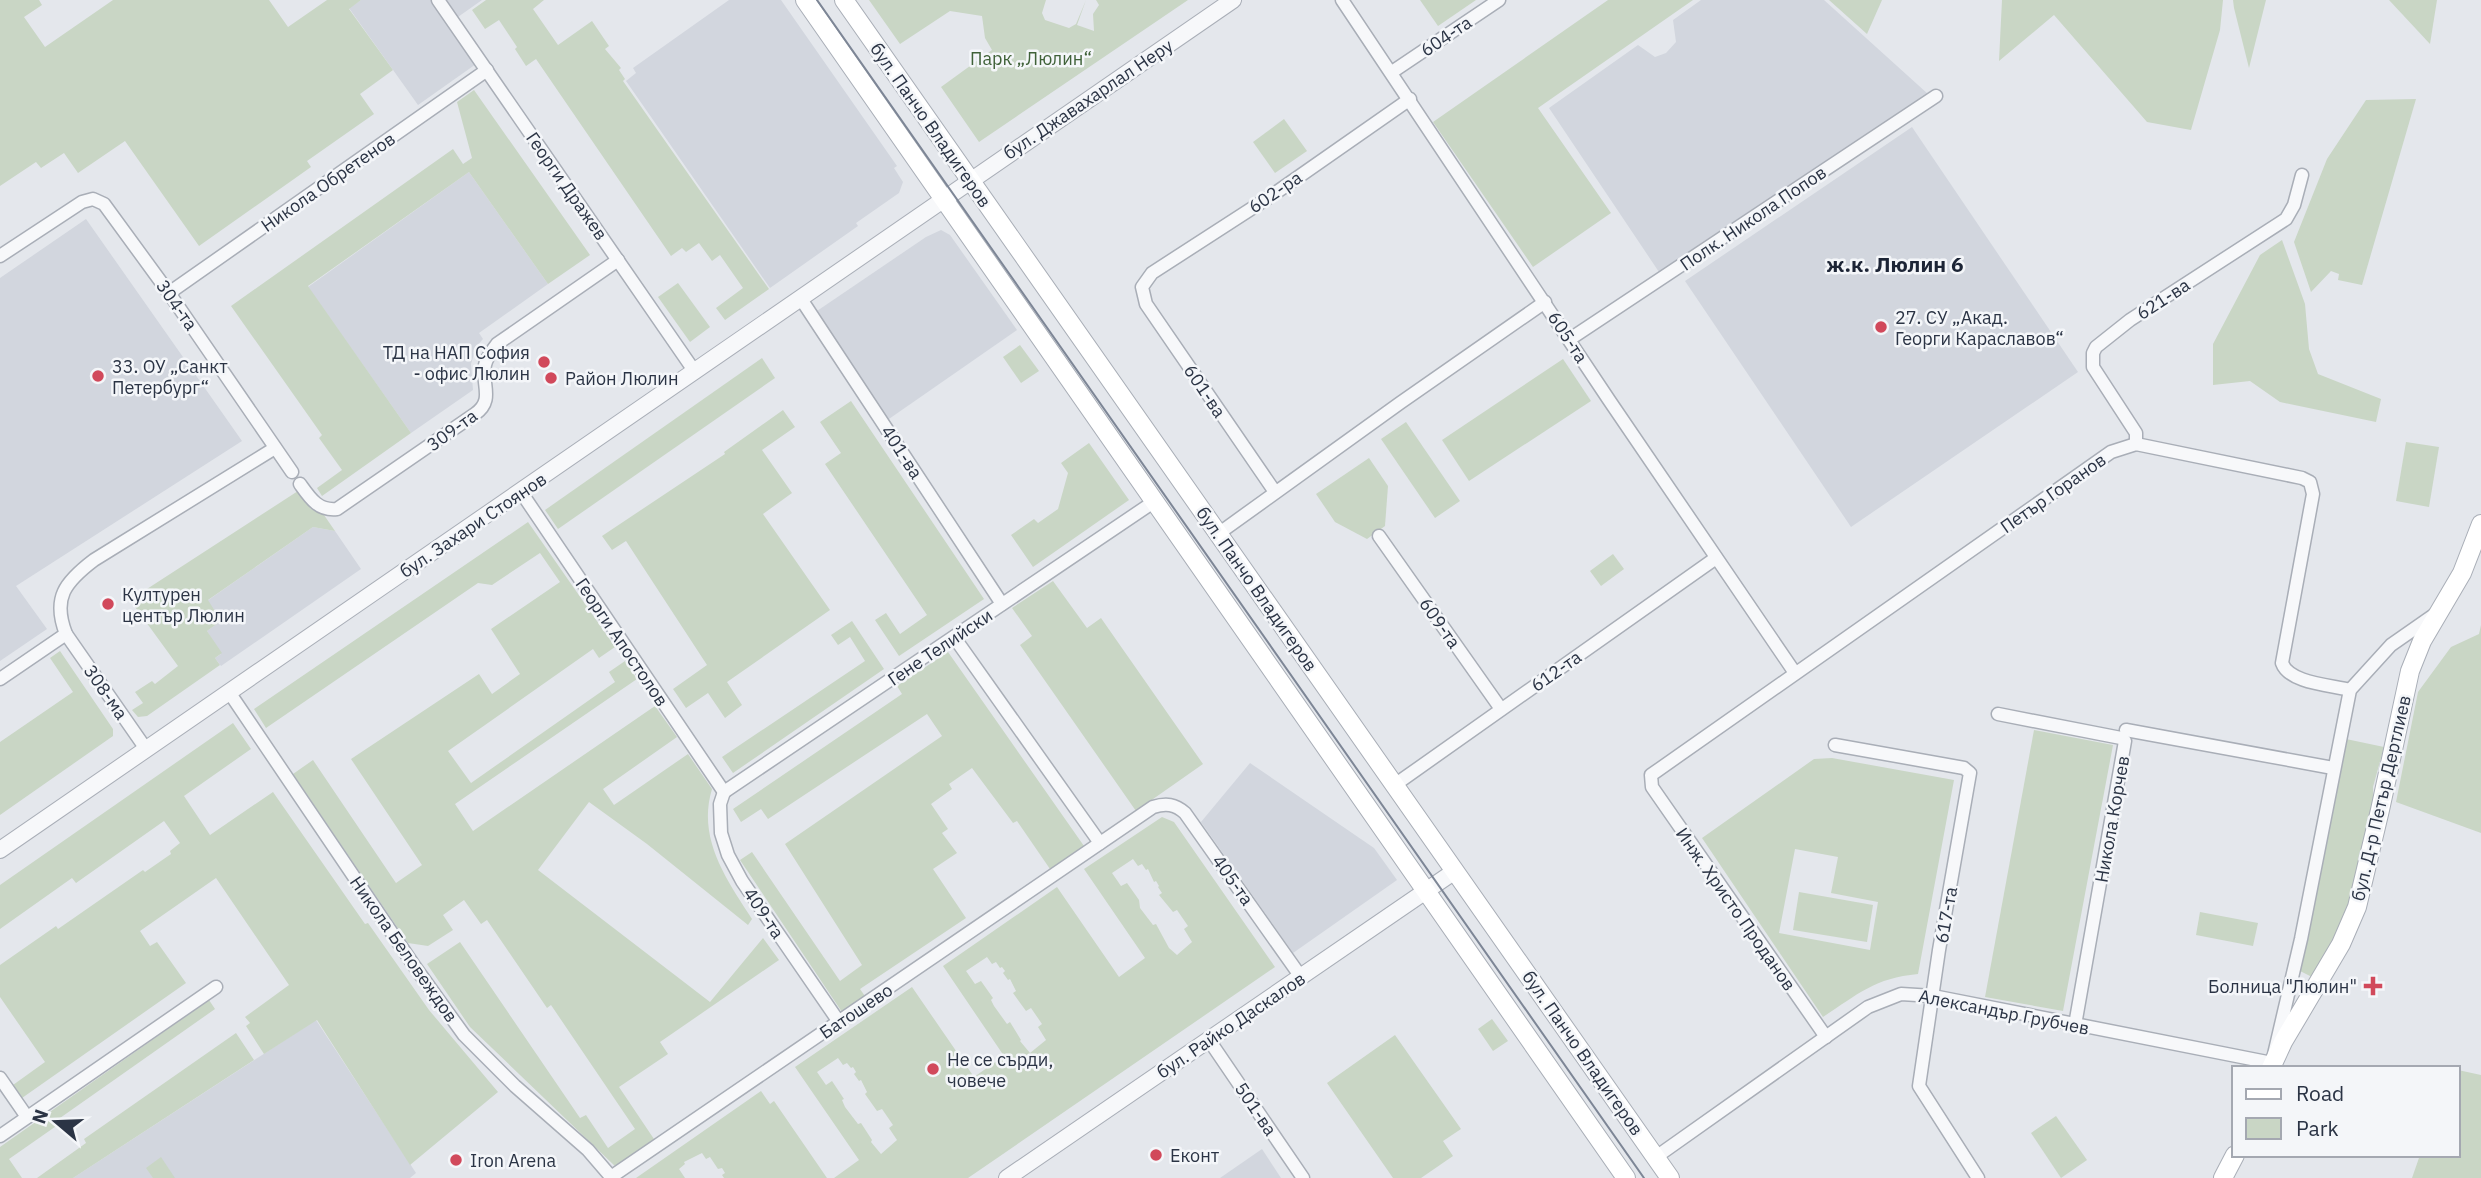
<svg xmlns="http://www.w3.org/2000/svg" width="2481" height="1178" font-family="'IBM Plex Sans',sans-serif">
	<rect width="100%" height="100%" fill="#e4e7ec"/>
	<g fill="#d2d6de">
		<polygon points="361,0 482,0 448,24 476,64 418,105 349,8"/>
		<polygon points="729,0 781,0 897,166 894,168 903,182 899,193 856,223 858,226 770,288 626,81 636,73 633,68"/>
		<polygon points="1701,0 1824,0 1928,94 1659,272 1549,108 1638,45 1655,57 1666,53 1676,42 1673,20"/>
		<polygon points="1912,127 2078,372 1851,527 1685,281"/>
		<polygon points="469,172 548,284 479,333 483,339 476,347 471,364 473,390 411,433 308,287"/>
		<polygon points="86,219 242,441 16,586 47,629 0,661 0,278"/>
		<polygon points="941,230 950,235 1017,330 886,421 814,313 926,237"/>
		<polygon points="313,527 335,531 361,569 221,666 215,658 221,654 207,631 221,621 207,601"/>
		<polygon points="1250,763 1374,848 1397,880 1293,953 1201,822"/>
		<polygon points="316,1020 416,1173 410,1178 73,1178"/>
		<polygon points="1262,1149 1281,1178 1220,1178"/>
	</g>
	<g fill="#c9d6c5" fill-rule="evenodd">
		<polygon points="0,0 39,0 42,5 24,17 45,47 113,0 269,0 288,27 327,0 361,0 349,9 393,70 360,94 374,114 307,161 311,167 199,246 125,141 78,173 64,153 41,168 36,162 0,186"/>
		<polygon points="486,0 544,0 533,9 558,45 592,21 609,46 605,49 621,68 619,70 625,79 623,81 769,289 725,320 716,308 743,288 720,255 712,261 699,243 686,252 682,248 671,256 536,59 526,66 515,49 517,47 499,20 485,29 472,10"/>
		<polygon points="869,0 1046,0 1042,13 1045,20 1069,28 1076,24 1086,0 1077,25 1094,31 1093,14 1099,5 1096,0 1188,0 979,142 941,87 992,50 985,38 982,16 950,11 900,44"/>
		<polygon points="1420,0 1476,0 1438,26"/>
		<polygon points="1608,0 1693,0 1538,108 1611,213 1533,267 1433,122"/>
		<polygon points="1829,0 1882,0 1867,34"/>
		<polygon points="2002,0 2223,0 2220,30 2191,130 2147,122 2054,15 1999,61"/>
		<polygon points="2233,0 2266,0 2249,68 2234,8"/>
		<polygon points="2389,0 2437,0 2430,44"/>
		<polygon points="474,90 590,255 548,284 469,172 308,286 411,433 322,496 317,488 342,470 319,438 322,435 231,306 453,149 463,164 472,158 457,102"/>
		<polygon points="2416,99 2362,285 2338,280 2339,274 2331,271 2311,292 2294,242 2327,159 2366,100"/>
		<polygon points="1284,119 1307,151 1275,173 1253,142"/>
		<polygon points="2282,240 2305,304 2309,349 2318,374 2381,399 2376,422 2280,402 2250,381 2213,385 2213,344 2260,255"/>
		<polygon points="678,283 710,327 690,342 658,297"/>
		<polygon points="1020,345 1039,371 1021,383 1003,357"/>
		<polygon points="762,358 775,378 558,529 545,510"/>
		<polygon points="1563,359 1591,401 1469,481 1442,440"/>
		<polygon points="851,401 984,599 899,656 875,620 886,613 900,634 927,615 825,464 841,453 820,422"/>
		<polygon points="783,410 795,427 762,450 792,493 763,514 830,610 727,682 742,705 725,718 708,693 686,708 673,689 707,665 626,541 612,550 602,536 725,454 724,452"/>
		<polygon points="1406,422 1460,501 1435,518 1381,439"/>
		<polygon points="2406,442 2439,447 2429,507 2396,501"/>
		<polygon points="1089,443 1129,500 1033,567 1011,535 1034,519 1038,523 1058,509 1068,473 1061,463"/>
		<polygon points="1369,458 1388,486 1385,526 1367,539 1335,522 1316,494"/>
		<polygon points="298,491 311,509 324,515 335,531 313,527 208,600 221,621 207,631 222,653 215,658 220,665 147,716 138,717 132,710 143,703 135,692 152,681 155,684 178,666 130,600"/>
		<path d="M528,522L615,647L599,658L593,649L448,751L471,783L615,682L609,672L625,661L637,679L455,804L473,831L655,706L677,737L603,789L614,805L688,754L712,789C697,838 726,879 752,919L748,925L647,844L589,802L538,870L710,1002L763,938L779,960L660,1042L668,1054L619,1087L656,1142L617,1168L470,1027L427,964L460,942L580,1118L586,1115L608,1148L635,1129L551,1005L547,1008L487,920L481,924L464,900L443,915L453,930L428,946L408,943L293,774L313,760L396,883L422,865L351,759L479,674L492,694L520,674L491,629L560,582L540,553L492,585L478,583L266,728L254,709Z"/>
		<polygon points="1613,554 1624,569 1601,586 1590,571"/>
		<polygon points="1053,581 1087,628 1101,618 1203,764 1136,811 1020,645 1032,636 1012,608"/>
		<polygon points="852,621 884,669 733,773 722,757 865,661 850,637 838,645 831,635"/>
		<polygon points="2481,625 2481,833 2396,802 2418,692 2451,647 2479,634"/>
		<polygon points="60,651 113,729 113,736 0,815 0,742 73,692 50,658"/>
		<polygon points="948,652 1084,846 1050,869 1017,821 1013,823 972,768 949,784 952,789 931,804 948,829 942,833 957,853 933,869 966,918 860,989 867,999 844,1015 740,860 752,852 840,981 862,965 785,844 942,736 927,714 768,819 761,809 741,822 733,809 902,694 897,686"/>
		<polygon points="233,723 251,749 184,796 210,835 273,792 365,924 368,923 429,1010 498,1092 410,1165 317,1020 264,1054 246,1026 250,1023 245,1017 289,985 216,878 140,931 150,946 157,942 186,983 22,1098 13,1085 45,1062 0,997 0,965 56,926 58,929 143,870 145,872 171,854 170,851 180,843 164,821 76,883 72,878 0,929 0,885"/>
		<polygon points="2034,730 2113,745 2063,1011 1985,997"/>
		<polygon points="2346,739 2384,747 2373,787 2374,810 2352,905 2314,978 2300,971"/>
		<path d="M1832,758L1954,780L1918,974C1875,978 1858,994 1823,1017L1702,838L1814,759ZM1795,849L1838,857L1831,893L1878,902L1870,950L1779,933Z"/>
		<path d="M1162,817L1174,822L1275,967L968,1178H834L859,1160L795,1067L912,987L974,1077L1004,1056L943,966L1057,887L1119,977L1145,958L1084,869ZM1133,859L1138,866L1142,864L1146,870L1148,869L1154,882L1156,881L1159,886L1158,887L1162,893L1159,895L1173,912L1177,910L1188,926L1184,929L1192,942L1177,955L1169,948L1156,924L1153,925L1140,908L1139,900L1127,883L1121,886L1112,873ZM987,957L992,964L996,962L1000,968L1002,967L1005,971L1003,973L1008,980L1010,979L1016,991L1013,993L1026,1011L1031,1008L1042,1024L1038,1027L1046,1040L1030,1053L1020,1041L1021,1040L1010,1022L1007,1024L994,1006L991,1000L993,998L981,981L975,984L966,971ZM838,1058L843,1065L847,1063L851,1068L853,1067L856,1072L854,1074L859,1081L861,1080L867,1092L865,1094L877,1111L882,1109L893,1125L889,1128L897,1140L881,1154L871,1142L872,1140L861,1123L858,1124L845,1107L842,1100L844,1099L832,1081L826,1085L817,1072Z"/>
		<polygon points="1799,892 1873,905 1867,942 1793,930"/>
		<polygon points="2200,912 2258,923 2253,946 2196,935"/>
		<polygon points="209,1000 215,1009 60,1118 62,1122 9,1159 22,1178 0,1178 0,1147"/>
		<polygon points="1492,1019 1508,1041 1493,1051 1478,1029"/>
		<polygon points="236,1033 254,1060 73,1178 37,1178 86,1143 84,1139"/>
		<polygon points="1395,1035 1461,1129 1443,1141 1453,1156 1421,1178 1393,1178 1327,1083"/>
		<polygon points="2458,1070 2481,1075 2481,1178 2412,1178 2420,1155 2458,1155"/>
		<polygon points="761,1091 770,1104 774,1101 827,1178 724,1178 722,1175 725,1173 722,1168 718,1169 710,1157 706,1159 702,1153 684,1162 685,1164 679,1169 685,1178 636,1178"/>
		<polygon points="2056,1116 2087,1160 2061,1178 2031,1133"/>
		<polygon points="161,1157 175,1178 153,1178 146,1168"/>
	</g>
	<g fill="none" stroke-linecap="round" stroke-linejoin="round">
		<defs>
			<g id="minor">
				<polyline points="438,0 695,372"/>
				<polyline points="1342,0 1609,400 1795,673"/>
				<polyline points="1392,72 1499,0"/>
				<polyline points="0,256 82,202 93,199 104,204 169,293 292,472"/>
				<polyline points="169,293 487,70"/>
				<polyline points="801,299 1002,604"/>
				<polyline points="1570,339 1936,96"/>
				<polyline points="2136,444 2136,433 2093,367 2093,353 2096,347 2130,320 2286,219 2294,205 2302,175"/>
				<path d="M300,484C310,498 318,511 337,509L475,414C495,400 481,384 485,365C487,356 492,351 497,344L618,260"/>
				<polyline points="521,492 724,792"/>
				<polyline points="1275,492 1146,304 1142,287 1152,273 1271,196 1410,99"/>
				<polyline points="1218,534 1400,403 1545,302"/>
				<polyline points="1379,536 1501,709"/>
				<polyline points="954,637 1100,843"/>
				<polyline points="0,679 66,634"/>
				<polyline points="229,692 415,967 464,1035 515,1086 588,1150 612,1178"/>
				<polyline points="1998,714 2121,738 2125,741 2075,1025"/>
				<polyline points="2126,730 2333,768"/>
				<polyline points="1835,745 1964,768 1970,773 1939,950 1919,1086 1978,1178"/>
				<path d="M146,749L66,634C52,598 65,582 94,560L275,448"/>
				<polyline points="1396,784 1716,558"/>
				<polyline points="724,792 1155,501"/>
				<polyline points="724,792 720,804 721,833 728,855 742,881 839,1022"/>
				<path d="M1826,1037L1652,787L1651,775L2111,452L2136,444L2302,478L2310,482L2313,494L2282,663C2289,683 2330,685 2350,690"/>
				<polyline points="1209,1040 1303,1178"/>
				<polyline points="0,1078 27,1117"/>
				<polyline points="0,1136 216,987"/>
				<polyline points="1656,1157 1868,1007 1901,994 1933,996 2272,1063 2301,939 2350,690 2391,645 2434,615"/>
				<path d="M611,1177L1153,807C1166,803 1175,804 1185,813L1301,977"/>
			</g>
			<g id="tertiary">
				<polyline points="0,850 1233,0"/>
				<polyline points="1007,1178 1455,871"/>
			</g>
			<g id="secondary">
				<polyline points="805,0 1626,1178"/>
				<polyline points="844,0 1670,1178"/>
				<polyline points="2271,1068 2283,1042 2341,944 2357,907 2380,810 2410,671 2422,641 2462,573 2481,524"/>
				<polyline points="2223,1178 2235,1155"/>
			</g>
		</defs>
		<use href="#minor" stroke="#a9aeb7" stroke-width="15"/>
		<use href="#tertiary" stroke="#a9aeb7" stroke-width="18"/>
		<use href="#secondary" stroke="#a9aeb7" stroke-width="20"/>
		<use href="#minor" stroke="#f7f8fa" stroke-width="12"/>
		<use href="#tertiary" stroke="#f7f8fa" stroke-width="16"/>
		<use href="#secondary" stroke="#fff" stroke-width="18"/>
		<polyline stroke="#7d8696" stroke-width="2" points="817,0 1644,1178"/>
	</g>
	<g fill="#d1495b" stroke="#f4f6f9" stroke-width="2.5">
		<circle cx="1881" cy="327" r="7"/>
		<circle cx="544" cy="362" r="7"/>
		<circle cx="98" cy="376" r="7"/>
		<circle cx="551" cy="378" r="7"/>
		<circle cx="108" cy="604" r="7"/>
		<path d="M2369.5 975.5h7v7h7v7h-7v7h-7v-7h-7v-7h7z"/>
		<circle cx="933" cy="1069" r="7"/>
		<circle cx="1156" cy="1155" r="7"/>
		<circle cx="456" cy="1160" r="7"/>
	</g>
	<g text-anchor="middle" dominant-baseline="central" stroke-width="5" stroke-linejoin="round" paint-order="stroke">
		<g font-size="18" fill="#2b3445" stroke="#f4f6f9">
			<text transform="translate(1446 36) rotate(-34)">604-та</text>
			<text transform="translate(1088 99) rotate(-34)">бул. Джавахарлал Неру</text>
			<text transform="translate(931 125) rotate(55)">бул. Панчо Владигеров</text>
			<text transform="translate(328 182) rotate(-35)">Никола Обретенов</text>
			<text transform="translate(567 186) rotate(55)">Георги Дражев</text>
			<text transform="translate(1275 192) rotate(-34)">602-ра</text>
			<text transform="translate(1753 218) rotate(-34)">Полк. Никола Попов</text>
			<text transform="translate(2163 299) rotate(-33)">621-ва</text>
			<text transform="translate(177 305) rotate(55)">304-та</text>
			<text transform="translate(1568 337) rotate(57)">605-та</text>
			<text transform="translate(1205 391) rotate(56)">601-ва</text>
			<text transform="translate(452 430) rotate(-36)">309-та</text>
			<text transform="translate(902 452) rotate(57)">401-ва</text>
			<text transform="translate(2053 493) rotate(-35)">Петър Горанов</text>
			<text transform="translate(473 525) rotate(-34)">бул. Захари Стоянов</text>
			<text transform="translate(1257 589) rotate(55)">бул. Панчо Владигеров</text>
			<text transform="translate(1440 623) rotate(55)">609-та</text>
			<text transform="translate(622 642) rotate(56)">Георги Апостолов</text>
			<text transform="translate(940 647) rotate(-34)">Гене Телийски</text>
			<text transform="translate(1556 671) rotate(-35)">612-та</text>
			<text transform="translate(106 692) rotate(55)">308-ма</text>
			<text transform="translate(2381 798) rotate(-77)">бул. Д-р Петър Дертлиев</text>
			<text transform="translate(2112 819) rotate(-80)">Никола Корчев</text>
			<text transform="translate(1233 880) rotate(55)">405-та</text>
			<text transform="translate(1736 909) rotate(55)">Инж. Христо Проданов</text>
			<text transform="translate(764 913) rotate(56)">409-та</text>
			<text transform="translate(1946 915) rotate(-80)">617-та</text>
			<text transform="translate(404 949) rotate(55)">Никола Беловеждов</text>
			<text transform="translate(856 1011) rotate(-34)">Батошево</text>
			<text transform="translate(2004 1012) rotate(11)">Александър Грубчев</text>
			<text transform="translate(1231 1025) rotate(-34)">бул. Райко Даскалов</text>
			<text transform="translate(1583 1053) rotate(55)">бул. Панчо Владигеров</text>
			<text transform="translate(1256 1109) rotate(56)">501-ва</text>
		</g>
		<g font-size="18" fill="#3f6138" stroke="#f4f6f9">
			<text x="1031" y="58">Парк „Люлин“</text>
		</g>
		<g font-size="18" fill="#2b3445" stroke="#f4f6f9" text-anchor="start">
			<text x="1895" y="317">27. СУ „Акад.<tspan x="1895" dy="21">Георги Караславов“</tspan></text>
			<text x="530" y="352" text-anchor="end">ТД на НАП София<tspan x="530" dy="21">- офис Люлин</tspan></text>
			<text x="112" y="366">33. ОУ „Санкт<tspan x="112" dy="21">Петербург“</tspan></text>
			<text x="565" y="378">Район Люлин</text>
			<text x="122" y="594">Културен<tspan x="122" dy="21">център Люлин</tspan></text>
			<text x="2357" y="986" text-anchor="end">Болница "Люлин"</text>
			<text x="947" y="1059">Не се сърди,<tspan x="947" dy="21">човече</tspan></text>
			<text x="1170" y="1155">Еконт</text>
			<text x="470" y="1160">Iron Arena</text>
		</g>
		<g font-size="21" font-weight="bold" fill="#1d2536" stroke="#f4f6f9">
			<text x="1895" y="264">ж.к. Люлин 6</text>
		</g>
	</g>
	<rect x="2232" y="1066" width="228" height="91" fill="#f4f6f9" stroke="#a4a8b1" stroke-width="2"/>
	<rect x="2246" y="1089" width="35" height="10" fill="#ffffff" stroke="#a4a8b1" stroke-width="2"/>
	<text x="2296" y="1101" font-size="21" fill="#2b3445">Road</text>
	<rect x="2246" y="1118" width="35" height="21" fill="#c9d6c5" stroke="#a4a8b1" stroke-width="2"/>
	<text x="2296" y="1136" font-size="21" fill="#2b3445">Park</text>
	<g transform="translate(56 1122) rotate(289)" stroke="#f4f6f9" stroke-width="5" paint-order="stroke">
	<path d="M0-5L12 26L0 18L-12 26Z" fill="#2b3445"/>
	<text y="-10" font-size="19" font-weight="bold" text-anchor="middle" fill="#2b3445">N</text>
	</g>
</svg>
